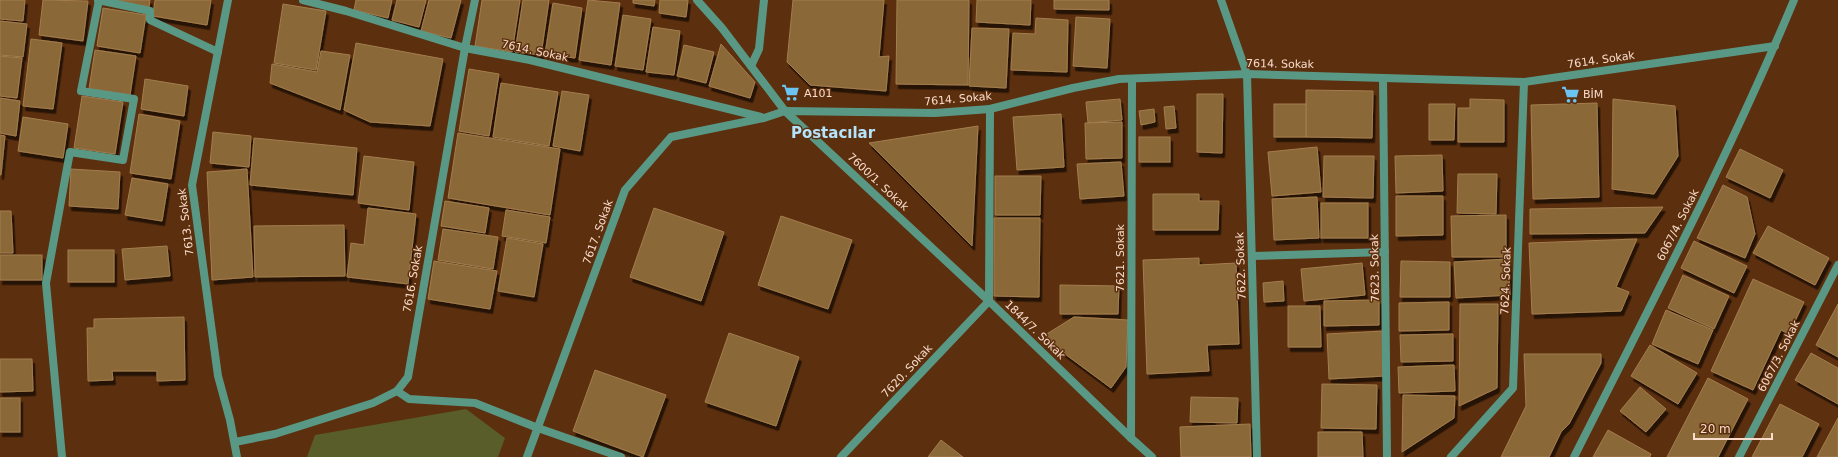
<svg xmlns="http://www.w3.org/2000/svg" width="1838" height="457" font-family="'DejaVu Sans',sans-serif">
	<defs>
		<filter id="shadow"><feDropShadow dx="2.5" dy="4.5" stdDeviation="0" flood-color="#0009"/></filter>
	</defs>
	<rect width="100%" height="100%" fill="#5c2f0e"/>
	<polygon fill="#595d29" points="466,409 505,438 498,457 307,457 315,435"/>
	<g fill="#8b6738" stroke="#a37e4e" filter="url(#shadow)">
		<polygon points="0,0 25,0 23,21 0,19"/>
		<polygon points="43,0 88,1 83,41 39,35"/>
		<polygon points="110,0 150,0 149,7"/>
		<polygon points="155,0 211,0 207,25 153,16"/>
		<polygon points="356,0 392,0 388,18 354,10"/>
		<polygon points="397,0 426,0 419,27 392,20"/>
		<polygon points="429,0 461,0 451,38 421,31"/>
		<polygon points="482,0 520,0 512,52 475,46"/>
		<polygon points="523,0 549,0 541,55 515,52"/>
		<polygon points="588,0 620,3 611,65 579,60"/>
		<polygon points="633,0 655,0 654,6 633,3"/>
		<polygon points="660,0 688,0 686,17 659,13"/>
		<polygon points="793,0 884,0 879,57 889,56 886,91 810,85 787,62"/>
		<polygon points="897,0 969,0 968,85 896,84"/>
		<polygon points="977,0 1031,0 1030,25 976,22"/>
		<polygon points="1054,0 1109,0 1109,10 1054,9"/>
		<polygon points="553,3 582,8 575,58 545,54"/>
		<polygon points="283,4 326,11 316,70 274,63"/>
		<polygon points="103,8 146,15 140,53 97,46"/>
		<polygon points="623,15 651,19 643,70 615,66"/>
		<polygon points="1076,17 1110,19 1107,68 1073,66"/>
		<polygon points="1036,18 1068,20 1067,72 1011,70 1013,33 1035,34"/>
		<polygon points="0,21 27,24 23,57 0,55"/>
		<polygon points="653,27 680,31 674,75 646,72"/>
		<polygon points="972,28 1009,29 1006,88 969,86"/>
		<polygon points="31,39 62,43 53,109 23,106"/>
		<polygon points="356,43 443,59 430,126 370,122 344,110"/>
		<polygon points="721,44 755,82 750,98 709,86"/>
		<polygon points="684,45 714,52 706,83 677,76"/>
		<polygon points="95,50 136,56 130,95 89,89"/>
		<polygon points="321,51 350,55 340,110 270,83 272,64 317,72"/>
		<polygon points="0,56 22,58 17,98 0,96"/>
		<polygon points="469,69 499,74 489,136 459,131"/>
		<polygon points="145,79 188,86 184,116 141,109"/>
		<polygon points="501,83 558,92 549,146 493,137"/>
		<polygon points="1306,90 1373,91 1372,138 1306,137"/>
		<polygon points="562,91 589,95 580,151 553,146"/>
		<polygon points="1197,94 1223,94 1222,153 1197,152"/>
		<polygon points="82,96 123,102 115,154 74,148"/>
		<polygon points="0,98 20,101 16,136 0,133"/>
		<polygon points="1120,99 1122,120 1088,123 1086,102"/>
		<polygon points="1470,99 1504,100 1504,142 1458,142 1458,108 1470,108"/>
		<polygon points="1613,99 1675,106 1678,156 1654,194 1612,189"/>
		<polygon points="1597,103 1599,197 1533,199 1531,105"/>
		<rect x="1274" y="104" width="32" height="33"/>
		<polygon points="1429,104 1455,104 1454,140 1429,140"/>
		<polygon points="1174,106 1176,128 1166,129 1164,107"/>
		<polygon points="1154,109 1155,122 1141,125 1139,111"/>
		<polygon points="139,114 180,121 171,179 130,173"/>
		<polygon points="1061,114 1064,167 1017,170 1013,117"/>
		<polygon points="23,117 68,124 63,158 18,151"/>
		<polygon points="1122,122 1122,158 1086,159 1085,123"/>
		<polygon points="978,126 972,246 869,143"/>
		<polygon points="213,132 251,136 249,167 210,163"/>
		<polygon points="458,133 560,149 550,215 448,198"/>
		<polygon points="0,135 5,136 1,175 0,175"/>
		<rect x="1139" y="137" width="31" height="25"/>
		<polygon points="254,138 357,148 353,195 250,185"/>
		<polygon points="1317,147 1321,192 1272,196 1268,152"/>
		<polygon points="1740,149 1783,170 1770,198 1726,177"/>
		<polygon points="1442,155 1443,191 1396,193 1395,156"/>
		<polygon points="364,156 414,162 409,210 358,203"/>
		<polygon points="1324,156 1374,156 1373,198 1323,197"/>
		<polygon points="1121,162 1124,196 1080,199 1077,164"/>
		<polygon points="71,169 120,172 118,209 69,206"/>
		<polygon points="247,169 253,277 212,280 207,172"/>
		<polygon points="1458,174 1497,174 1496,214 1457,213"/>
		<polygon points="995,176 1041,176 1040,215 995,215"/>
		<polygon points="132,178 168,184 162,221 125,215"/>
		<polygon points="1723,185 1747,197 1755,234 1745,258 1697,238"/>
		<polygon points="1153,194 1199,194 1199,201 1219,201 1218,230 1153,230"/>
		<polygon points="1396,196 1443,196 1443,235 1396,236"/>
		<polygon points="1317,197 1319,238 1274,240 1272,199"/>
		<polygon points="445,201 489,208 485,233 441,226"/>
		<rect x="1321" y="203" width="47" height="35"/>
		<polygon points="1663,207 1645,233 1530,234 1530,209"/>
		<polygon points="368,208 416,214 408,284 347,277 351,243 364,245"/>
		<polygon points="654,208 724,232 701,301 630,277"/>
		<polygon points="506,210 550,217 546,243 502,236"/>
		<polygon points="0,211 11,211 13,253 0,253"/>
		<polygon points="1506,215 1506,257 1452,257 1451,216"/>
		<polygon points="781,216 852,240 828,309 758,285"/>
		<polygon points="994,218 1040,218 1039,297 994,296"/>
		<polygon points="344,225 345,276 255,277 254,226"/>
		<polygon points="1768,226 1829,258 1815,285 1753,253"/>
		<polygon points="443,229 498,237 493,269 438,260"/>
		<polygon points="507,238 543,244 534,297 498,291"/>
		<polygon points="1637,239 1616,287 1629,292 1621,311 1532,314 1529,243"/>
		<polygon points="1694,241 1747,266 1734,293 1681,268"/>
		<polygon points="167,246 170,276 125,280 122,249"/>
		<rect x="68" y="250" width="46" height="32"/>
		<rect x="0" y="255" width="42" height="25"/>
		<polygon points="1199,258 1199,265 1236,263 1239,344 1207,345 1209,371 1147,374 1143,260"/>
		<polygon points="1508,259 1510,295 1456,298 1454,262"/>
		<polygon points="434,261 497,271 490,309 428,299"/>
		<polygon points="1401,261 1450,262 1450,297 1400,297"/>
		<polygon points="1362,263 1365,295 1304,301 1301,269"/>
		<polygon points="1683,275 1729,296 1714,329 1668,308"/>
		<polygon points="1753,279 1804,302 1789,334 1781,330 1753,390 1711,371"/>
		<polygon points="1283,281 1284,301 1264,302 1263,283"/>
		<polygon points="1060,285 1119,286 1118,314 1060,314"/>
		<polygon points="1379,300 1379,325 1324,326 1324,301"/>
		<polygon points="1449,302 1449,330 1399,331 1399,303"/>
		<polygon points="1460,304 1498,304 1497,388 1459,406"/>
		<polygon points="1838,304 1838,357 1816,345"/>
		<polygon points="1288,306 1320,306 1321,347 1288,347"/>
		<polygon points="1666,310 1713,330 1698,364 1652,344"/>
		<polygon points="184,317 185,380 157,381 157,371 112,371 113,380 88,381 87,328 94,328 94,319"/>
		<polygon points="1074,317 1128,320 1126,367 1111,388 1042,337"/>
		<polygon points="1383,331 1385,376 1329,379 1327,334"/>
		<polygon points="729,333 799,357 776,426 705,402"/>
		<polygon points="1453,334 1453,361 1401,362 1400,335"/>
		<polygon points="1650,345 1697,373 1678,404 1631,376"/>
		<polygon points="1811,353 1838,368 1838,404 1795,380"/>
		<polygon points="1524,354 1601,354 1601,363 1569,424 1561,432 1549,457 1501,457 1526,406"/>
		<polygon points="0,359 32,359 33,391 0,392"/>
		<polygon points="1454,365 1455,391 1399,393 1398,367"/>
		<polygon points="595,370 666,395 643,457 573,431"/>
		<polygon points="1708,378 1748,399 1718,457 1667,457"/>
		<polygon points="1322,384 1377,385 1376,429 1321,428"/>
		<polygon points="1640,387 1666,409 1646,432 1620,411"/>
		<polygon points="1403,395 1455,396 1454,418 1402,452"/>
		<polygon points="1191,397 1238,398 1237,423 1190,422"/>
		<rect x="0" y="398" width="20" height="34"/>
		<polygon points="1780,404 1819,424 1802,457 1752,457"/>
		<polygon points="1838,418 1838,457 1817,457"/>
		<polygon points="1250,424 1251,457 1181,457 1180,427"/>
		<polygon points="1608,430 1651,454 1650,457 1593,457"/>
		<polygon points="1318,432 1362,432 1363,457 1318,457"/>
		<polygon points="941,440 963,457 928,457"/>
	</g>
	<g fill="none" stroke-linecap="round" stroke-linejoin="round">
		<g stroke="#5a9886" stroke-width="8">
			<polyline points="751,66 759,49 764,0"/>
			<polyline points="1252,256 1385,252"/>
		</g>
		<g stroke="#5a9886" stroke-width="8">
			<polyline points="98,0 150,11 150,20 218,52"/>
			<polyline points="228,0 192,185 218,376 230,420 237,457"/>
			<polyline points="303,0 346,11 465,48 530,60 761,117"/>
			<polyline points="697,0 722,28 785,111 989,301 1131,438 1152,457"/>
			<polyline points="1221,0 1247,74 1257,457"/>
			<polyline points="1383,78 1387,457"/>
			<polyline points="989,301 990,109"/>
			<polyline points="397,391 409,399 475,403 538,428 621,457"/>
			<polyline points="1131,438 1132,79"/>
			<polyline points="235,442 275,434 373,403 397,391 408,377 465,48 475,0"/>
			<polyline points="62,457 46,283 70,152 123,160 134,99 81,91 99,0"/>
			<polyline points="527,457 625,190 671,137 764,118 785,111 935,113 990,109 1073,88 1119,79 1247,74 1524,82 1775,46"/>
			<polyline points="841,457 989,301"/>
			<polyline points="1451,457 1513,388 1524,82"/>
			<path d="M1574,457C1650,306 1729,156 1794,0"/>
			<polyline points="1739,457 1838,265"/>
		</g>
	</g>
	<defs>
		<symbol id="supermarket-bare" viewBox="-9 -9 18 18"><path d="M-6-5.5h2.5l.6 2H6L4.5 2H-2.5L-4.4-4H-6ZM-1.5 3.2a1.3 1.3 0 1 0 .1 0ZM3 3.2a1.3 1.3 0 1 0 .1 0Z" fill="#6ac3f1" stroke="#5c2f0e" stroke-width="2.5" paint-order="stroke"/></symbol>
	</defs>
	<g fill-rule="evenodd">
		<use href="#supermarket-bare" x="778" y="80" width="25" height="25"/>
		<use href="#supermarket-bare" x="1558" y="82" width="25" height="25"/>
	</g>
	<g text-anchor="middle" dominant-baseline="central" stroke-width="3" stroke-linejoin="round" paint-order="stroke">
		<g font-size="11" fill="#f9dccb" stroke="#5c2f0e">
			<text transform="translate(535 51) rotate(12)">7614. Sokak</text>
			<text transform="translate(1601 60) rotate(-8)">7614. Sokak</text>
			<text transform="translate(1280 64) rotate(1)">7614. Sokak</text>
			<text transform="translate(958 99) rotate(-5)">7614. Sokak</text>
			<text transform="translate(878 182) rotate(43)">7600/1. Sokak</text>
			<text transform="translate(186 222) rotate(-97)">7613. Sokak</text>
			<text transform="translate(1678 225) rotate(-63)">6067/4. Sokak</text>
			<text transform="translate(598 232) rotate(-70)">7617. Sokak</text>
			<text transform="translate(1120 258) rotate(-90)">7621. Sokak</text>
			<text transform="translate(1241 266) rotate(-92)">7622. Sokak</text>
			<text transform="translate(1375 268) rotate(-91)">7623. Sokak</text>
			<text transform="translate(413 279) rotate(-80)">7616. Sokak</text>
			<text transform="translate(1506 281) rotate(-88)">7624. Sokak</text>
			<text transform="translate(1035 330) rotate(44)">1844/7. Sokak</text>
			<text transform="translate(1779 356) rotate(-63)">6067/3. Sokak</text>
			<text transform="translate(907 371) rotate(-47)">7620. Sokak</text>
		</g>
		<g font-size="11" fill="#f9dccb" stroke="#5c2f0e" text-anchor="start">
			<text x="804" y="93">A101</text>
			<text x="1583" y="94">BİM</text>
		</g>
		<g font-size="15" font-weight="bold" fill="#b4e3fd" stroke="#5c2f0e">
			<text x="833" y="133">Postacılar</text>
		</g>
	</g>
	<path d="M1694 433v6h78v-6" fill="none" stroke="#f9dccb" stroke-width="2"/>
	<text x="1700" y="433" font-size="12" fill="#f9dccb" stroke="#5c2f0e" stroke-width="3" paint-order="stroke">20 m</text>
</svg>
